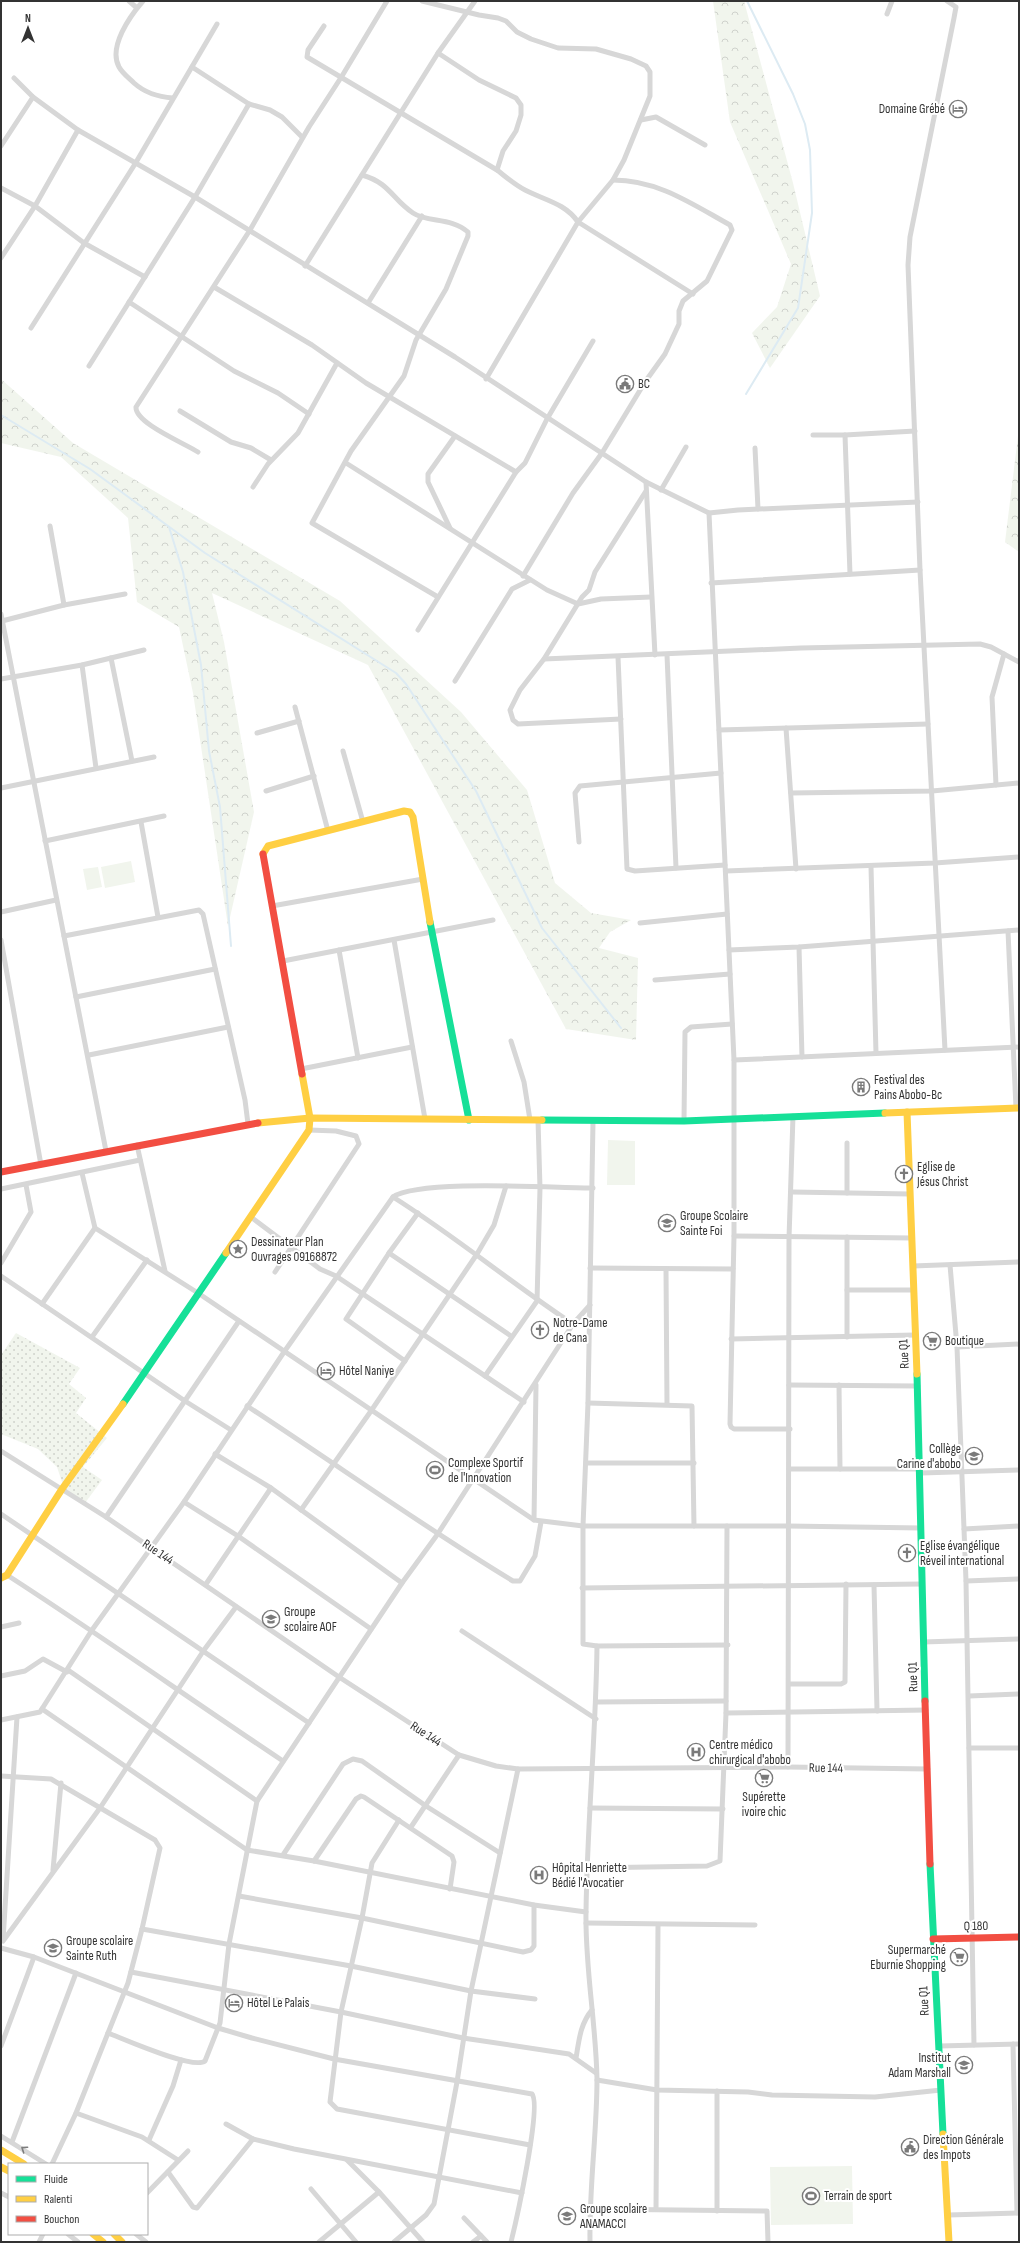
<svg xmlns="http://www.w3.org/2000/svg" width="1020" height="2243" font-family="'Sofia Sans Condensed',sans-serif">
	<defs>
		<pattern id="grass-dots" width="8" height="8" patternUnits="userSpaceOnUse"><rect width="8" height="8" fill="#f1f5ed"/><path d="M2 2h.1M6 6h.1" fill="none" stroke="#cfd2cc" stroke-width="1.8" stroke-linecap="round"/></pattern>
		<pattern id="forest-crowns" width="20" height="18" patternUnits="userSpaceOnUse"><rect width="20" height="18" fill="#f1f5ed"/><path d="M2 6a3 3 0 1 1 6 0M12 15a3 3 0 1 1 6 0" fill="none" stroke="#cfd2cc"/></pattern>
	</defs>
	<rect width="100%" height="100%" fill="#fff"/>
	<polygon fill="url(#grass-dots)" points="16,1333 80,1368 69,1384 86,1398 76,1413 107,1438 83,1467 102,1480 85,1503 66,1494 57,1467 38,1449 1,1434 1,1355"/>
	<g fill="url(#forest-crowns)">
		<polygon points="713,1 744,1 793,183 820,296 770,368 752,333 777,307 791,264 730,122"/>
		<polygon points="1,379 73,443 340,601 461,712 527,790 555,883 591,913 631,920 610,932 599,948 638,958 636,1040 566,1029 368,665 212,593 224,642 254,812 228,926 193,693 179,627 137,602 128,518 61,457 1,443"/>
		<polygon points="1019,428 1019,552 1005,542"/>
	</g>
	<g fill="#f1f5ed">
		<polygon points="131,861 135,882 105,888 101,867"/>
		<polygon points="98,867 102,887 87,890 83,869"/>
		<polygon points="608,1140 635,1141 635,1185 607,1185"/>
		<polygon points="852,2166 853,2224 771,2225 770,2167"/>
	</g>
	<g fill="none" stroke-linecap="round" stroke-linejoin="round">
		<g stroke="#ddebf3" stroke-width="2">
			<polyline points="746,394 798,308 812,213 810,150 805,124 793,94 747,1"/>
			<polyline points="1,415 90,469 205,553 396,673 406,684 476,791 542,928 621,1028"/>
			<polyline points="169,527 183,572 201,665 209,751 220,807 231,946"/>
		</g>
		<g stroke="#d7d7d7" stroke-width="5">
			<polyline points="129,1 137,8"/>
			<path d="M143,1C130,16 108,47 119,67C123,74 129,78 134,83C145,93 159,97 173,98"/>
			<polyline points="422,1 479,15 498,18 506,21 517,32 531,39 558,48 596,49 631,59 646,66 650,72 650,96 624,160 613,180 578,222 486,379"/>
			<polyline points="887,14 892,1"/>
			<path d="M324,26L308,50L307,57L497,170C506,177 515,185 525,190C544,200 565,203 578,222L693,294"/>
			<polyline points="438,53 479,80 516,98 521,105 521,115 516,131 503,151 497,170"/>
			<polyline points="192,67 249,104 270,110 282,117 302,137"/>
			<polyline points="14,78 33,97 78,130 195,197 455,357 646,482 709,513 738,510 918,502"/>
			<polyline points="641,120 656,117 705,145"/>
			<polyline points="1,146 33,97"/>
			<path d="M362,175C390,183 392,199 413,213C428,223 451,217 468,232V236L446,289L416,340L404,376L351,451L312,523L438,597"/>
			<polyline points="1,188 35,206 84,243 145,277"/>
			<polyline points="1,258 35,206 78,130"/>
			<polyline points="305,266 438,53 475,1"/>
			<polyline points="214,287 312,345 366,383 516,472"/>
			<polyline points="129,302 234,371 278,393 309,414"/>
			<polyline points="368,303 422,216"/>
			<polyline points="31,328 135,164 217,24"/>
			<polyline points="89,366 195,197 249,104"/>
			<polyline points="180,411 231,442 251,448 271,460"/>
			<polyline points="813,435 845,435 850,574"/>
			<polyline points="845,435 915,431"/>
			<polyline points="755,448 758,509"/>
			<path d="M198,452C184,443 135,423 136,407L250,230L309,127L342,76L387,1"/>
			<polyline points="346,463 547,590 578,604 601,599 651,597"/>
			<polyline points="646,482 655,655"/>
			<polyline points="253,487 268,464 298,433 337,363"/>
			<polyline points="661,490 686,447"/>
			<polyline points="709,513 734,1060 734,1236 730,1424 731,1427 734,1429 790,1429"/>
			<polyline points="450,528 428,482 428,474 455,436"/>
			<path d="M523,576L573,493L602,453L645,382L665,354L679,324V311L683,301L707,281L732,230L730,225C692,204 658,180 613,180"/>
			<polyline points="711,583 920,570"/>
			<polyline points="64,605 125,594"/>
			<polyline points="1,614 106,1151"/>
			<polyline points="2,621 64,605 50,526"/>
			<polyline points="418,630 516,472 525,463 547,419 593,341"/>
			<polyline points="667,655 676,868"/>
			<polyline points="618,657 627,869 635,871 725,865"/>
			<polyline points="111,658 132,761"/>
			<polyline points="544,659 801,648 980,644 991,647 1019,662"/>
			<polyline points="82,665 96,768"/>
			<polyline points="1,679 82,665 144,650"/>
			<polyline points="455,681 512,589 530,580"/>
			<polyline points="295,707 328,831"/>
			<polyline points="621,719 518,724 513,720 510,710 520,690 544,659 582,597 589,590 595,572 646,491"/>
			<polyline points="786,728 796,869"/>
			<polyline points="719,730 928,724"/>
			<polyline points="257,733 299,721"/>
			<polyline points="343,751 363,822"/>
			<polyline points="996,785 992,697 1004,654"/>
			<polyline points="1,788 154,757"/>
			<polyline points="266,791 314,776"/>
			<polyline points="791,793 932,791 1019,783"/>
			<polyline points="141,822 158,917"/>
			<polyline points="45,841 164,816"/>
			<polyline points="579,842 575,793 580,786 721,773"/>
			<polyline points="871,867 876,1053"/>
			<polyline points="726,871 935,863 1019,857"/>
			<polyline points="272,906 423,879"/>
			<polyline points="1,912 56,900"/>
			<polyline points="640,923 727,914"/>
			<polyline points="1008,931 1016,1108"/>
			<polyline points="64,936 199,910 203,914 245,1100 248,1124"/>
			<polyline points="1,940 41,1165"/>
			<polyline points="394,940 425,1119"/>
			<polyline points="799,947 802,1057"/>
			<polyline points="339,950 358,1058"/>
			<polyline points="729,950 799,947 1019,930"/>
			<polyline points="283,961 493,920"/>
			<polyline points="655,980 730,974"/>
			<polyline points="76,997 215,969"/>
			<polyline points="511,1041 524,1082 530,1120"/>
			<polyline points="945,1050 920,570 908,265 910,237 954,18 956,7 947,1"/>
			<polyline points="89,1055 228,1027"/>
			<polyline points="734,1060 1019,1047"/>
			<polyline points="301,1069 412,1047"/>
			<polyline points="684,1121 685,1032 691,1027 732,1024"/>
			<polyline points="593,1122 588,1403 583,1526 583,1644 597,1646 728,1645"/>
			<polyline points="137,1145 165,1271"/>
			<polyline points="82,1173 95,1228 198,1293 534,1520 583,1526 788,1526 921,1528"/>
			<polyline points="1,1189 140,1160"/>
			<polyline points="792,1192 910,1194"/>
			<polyline points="847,1193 847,1143"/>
			<path d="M393,1197C455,1236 511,1283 573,1324"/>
			<polyline points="418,1213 389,1253 511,1336"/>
			<polyline points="251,1217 320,1269 336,1276 524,1402"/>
			<polyline points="734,1236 912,1238"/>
			<polyline points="847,1237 847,1337"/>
			<polyline points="389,1253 346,1319 405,1361"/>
			<polyline points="1,1263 31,1212 26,1185"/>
			<polyline points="950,1265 957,1347 966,1581 974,2045"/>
			<polyline points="913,1266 1019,1262"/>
			<polyline points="590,1268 733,1269"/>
			<polyline points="666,1269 667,1404"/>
			<polyline points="275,1272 359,1144 356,1136 336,1131 309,1130"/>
			<polyline points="1,1276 185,1401 231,1430"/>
			<polyline points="847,1290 913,1290"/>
			<polyline points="42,1304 95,1228"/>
			<polyline points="92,1337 147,1260"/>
			<polyline points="731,1339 915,1335"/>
			<polyline points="957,1347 1019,1344"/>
			<polyline points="485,1376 537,1301 540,1188 538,1120"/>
			<polyline points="789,1385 918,1386"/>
			<polyline points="839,1385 840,1469"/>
			<polyline points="588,1403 692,1406 694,1526"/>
			<path d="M247,1406C336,1464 422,1526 513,1581H520L535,1556L541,1522"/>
			<polyline points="1,1451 106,1517 339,1677 459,1755 496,1766 518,1769 788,1767 928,1769"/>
			<polyline points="215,1454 271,1488 402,1583"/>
			<polyline points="586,1463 694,1463"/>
			<polyline points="789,1469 920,1469"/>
			<polyline points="921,1473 1019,1470"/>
			<polyline points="184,1502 238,1536 371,1629"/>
			<polyline points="301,1510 371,1411 477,1254 494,1225 506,1186"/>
			<polyline points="1,1514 309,1723"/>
			<polyline points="106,1517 239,1321"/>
			<polyline points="534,1520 536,1385"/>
			<polyline points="964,1529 1019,1526"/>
			<path d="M7,1575C100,1635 190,1699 283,1761"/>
			<polyline points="966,1581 1019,1579"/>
			<polyline points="206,1584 271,1488"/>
			<polyline points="874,1585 877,1711"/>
			<polyline points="582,1588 921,1584"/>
			<polyline points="1,1627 19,1623"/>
			<polyline points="462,1631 596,1719"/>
			<polyline points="923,1642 1019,1639"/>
			<polyline points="68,1670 257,1801"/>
			<polyline points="1,1676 25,1671 43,1659 67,1672"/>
			<polyline points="789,1684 841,1684 845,1682 846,1584"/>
			<polyline points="969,1696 1019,1694"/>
			<polyline points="597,1702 726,1701"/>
			<polyline points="42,1709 247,1850 314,1861 534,1905 586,1912"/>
			<polyline points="726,1713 926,1710"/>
			<path d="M1,1720L40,1712L92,1630L184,1502L284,1352L393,1197C419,1179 554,1188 593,1188"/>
			<polyline points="969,1748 1019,1748"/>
			<polyline points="788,1767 789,1238 793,1116"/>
			<polyline points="1,1776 51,1779 155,1840 160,1848 142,1929 128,1983 76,2113 52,2164"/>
			<polyline points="590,1808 723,1809"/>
			<polyline points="399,1820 372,1863 362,1918 341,2012 330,2102 337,2109 530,2145"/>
			<polyline points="411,1827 459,1755"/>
			<polyline points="283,1855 343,1764 353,1759 362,1761 426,1806 500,1853"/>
			<polyline points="314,1861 356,1799 361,1796 364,1797 452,1856 454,1862 450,1889"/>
			<polyline points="588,1868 707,1866 720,1861 726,1713 727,1526"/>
			<polyline points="53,1870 61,1783"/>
			<polyline points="239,1896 362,1918 523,1952 531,1950 534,1946 534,1905"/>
			<polyline points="586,1923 755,1925"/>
			<polyline points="142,1929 351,1966 471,1991 535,1999"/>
			<polyline points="3,1940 17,1717"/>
			<polyline points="3,1941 100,1808 204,1650 236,1607"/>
			<path d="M1,1948L34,1957L218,2028L252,2038L334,2059L532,2094C542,2105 516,2222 511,2242"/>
			<polyline points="131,1972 341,2012 463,2038 569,2054 596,2073"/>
			<path d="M108,2033C124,2039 193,2070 205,2061L220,2023L229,1944L257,1801L402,1583L437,1535L573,1324L590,1305"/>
			<polyline points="1013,2044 1017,2213"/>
			<polyline points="1,2046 34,1957"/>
			<polyline points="939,2046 1019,2044"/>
			<path d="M576,2058C579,2041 580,2024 592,2010"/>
			<polyline points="597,2080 657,2090 748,2092 772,2095 875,2097 941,2090"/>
			<polyline points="717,2091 717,2211"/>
			<polyline points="76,2113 142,2137 178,2160"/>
			<polyline points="226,2124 253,2139 294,2149 522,2193"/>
			<polyline points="1,2136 46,2164"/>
			<polyline points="149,2140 173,2086 181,2060"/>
			<polyline points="12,2142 76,1973"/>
			<polyline points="347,2160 379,2192 423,2242"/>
			<polyline points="168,2172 193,2207 197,2208 253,2139"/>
			<polyline points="311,2189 356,2242"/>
			<polyline points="1,2193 9,2197"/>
			<polyline points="147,2193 188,2151"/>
			<polyline points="590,2209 767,2211 768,2242"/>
			<polyline points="656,2209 658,1925"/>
			<polyline points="948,2215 1019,2213"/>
			<polyline points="464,2218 487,2242"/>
			<polyline points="68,2234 78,2242"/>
			<polyline points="136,2234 146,2242"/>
			<polyline points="39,2242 43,2234"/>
			<polyline points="319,2242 379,2192"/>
			<polyline points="394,2242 426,2215 434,2204 457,2082 471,1991 518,1769"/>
			<polyline points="473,2242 481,2236"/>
			<path d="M590,2242C589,2187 597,2133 597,2079C596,2023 585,1968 586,1913C587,1824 596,1735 597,1646"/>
		</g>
		<g stroke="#16e098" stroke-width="7">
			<polyline points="430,922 469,1120"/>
			<polyline points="542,1120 684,1121 885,1113"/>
			<polyline points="917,1374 925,1701"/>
			<polyline points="123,1404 226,1253"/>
			<polyline points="930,1864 943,2134"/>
		</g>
		<g stroke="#ffcf43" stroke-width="7">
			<polyline points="263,854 268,846 404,811 410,812 413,817 430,922"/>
			<polyline points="907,1112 917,1374"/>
			<polyline points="885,1113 1019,1108"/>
			<polyline points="258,1123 310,1118 542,1120"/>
			<polyline points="226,1253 309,1130 310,1118 302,1074"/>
			<polyline points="1,1578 7,1575 62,1489 123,1404"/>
			<polyline points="943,2134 949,2242"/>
			<polyline points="1,2150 24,2164"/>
			<polyline points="1,2167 9,2171"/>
			<polyline points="93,2234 103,2242"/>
			<polyline points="114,2234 122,2242"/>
		</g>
		<g stroke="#f24e42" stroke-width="7">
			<polyline points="263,854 302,1074"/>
			<polyline points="1,1172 258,1123"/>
			<polyline points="925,1701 930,1864"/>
			<polyline points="933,1939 1019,1937"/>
		</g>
	</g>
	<defs><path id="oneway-chevron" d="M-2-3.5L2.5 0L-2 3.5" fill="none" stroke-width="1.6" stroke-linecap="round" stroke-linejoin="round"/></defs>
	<use stroke="#7d7d7d" href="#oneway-chevron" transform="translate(24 2149) rotate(-146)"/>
	<defs>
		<symbol id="hotel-ring" viewBox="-11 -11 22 22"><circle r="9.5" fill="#fff" stroke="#7a7a7a" stroke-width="1.5"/><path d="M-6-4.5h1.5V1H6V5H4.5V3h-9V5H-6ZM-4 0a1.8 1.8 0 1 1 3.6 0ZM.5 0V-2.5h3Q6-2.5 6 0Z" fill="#7a7a7a"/></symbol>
		<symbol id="civic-ring" viewBox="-11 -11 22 22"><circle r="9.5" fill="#fff" stroke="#7a7a7a" stroke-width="1.5"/><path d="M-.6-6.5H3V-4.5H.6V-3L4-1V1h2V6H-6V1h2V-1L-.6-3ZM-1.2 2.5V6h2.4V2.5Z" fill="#7a7a7a"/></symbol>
		<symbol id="building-ring" viewBox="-11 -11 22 22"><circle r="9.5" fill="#fff" stroke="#7a7a7a" stroke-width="1.5"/><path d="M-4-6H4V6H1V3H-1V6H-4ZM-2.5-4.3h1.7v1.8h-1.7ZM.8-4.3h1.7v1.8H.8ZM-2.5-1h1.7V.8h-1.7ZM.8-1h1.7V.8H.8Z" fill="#7a7a7a"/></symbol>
		<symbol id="church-ring" viewBox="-11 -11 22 22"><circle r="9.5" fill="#fff" stroke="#7a7a7a" stroke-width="1.5"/><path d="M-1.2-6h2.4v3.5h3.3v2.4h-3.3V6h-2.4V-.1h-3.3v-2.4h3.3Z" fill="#7a7a7a"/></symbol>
		<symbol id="school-ring" viewBox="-11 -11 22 22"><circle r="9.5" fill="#fff" stroke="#7a7a7a" stroke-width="1.5"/><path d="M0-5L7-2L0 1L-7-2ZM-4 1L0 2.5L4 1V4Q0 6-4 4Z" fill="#7a7a7a"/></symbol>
		<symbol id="sight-ring" viewBox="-11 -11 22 22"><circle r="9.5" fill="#fff" stroke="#7a7a7a" stroke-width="1.5"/><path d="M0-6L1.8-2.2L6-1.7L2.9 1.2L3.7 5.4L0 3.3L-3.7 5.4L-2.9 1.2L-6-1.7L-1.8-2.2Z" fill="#7a7a7a"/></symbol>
		<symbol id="supermarket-ring" viewBox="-11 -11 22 22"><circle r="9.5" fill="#fff" stroke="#7a7a7a" stroke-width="1.5"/><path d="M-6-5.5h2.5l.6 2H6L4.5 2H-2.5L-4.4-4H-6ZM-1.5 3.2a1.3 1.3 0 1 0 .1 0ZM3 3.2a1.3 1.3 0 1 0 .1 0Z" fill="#7a7a7a"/></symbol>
		<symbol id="stadium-ring" viewBox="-11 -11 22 22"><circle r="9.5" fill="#fff" stroke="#7a7a7a" stroke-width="1.5"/><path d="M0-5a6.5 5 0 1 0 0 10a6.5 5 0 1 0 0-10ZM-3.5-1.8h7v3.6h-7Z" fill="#7a7a7a"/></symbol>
		<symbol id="hospital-ring" viewBox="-11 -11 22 22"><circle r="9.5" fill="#fff" stroke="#7a7a7a" stroke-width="1.5"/><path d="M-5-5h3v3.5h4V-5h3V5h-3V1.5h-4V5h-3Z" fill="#7a7a7a"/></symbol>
		<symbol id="university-ring" viewBox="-11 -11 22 22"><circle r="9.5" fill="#fff" stroke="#7a7a7a" stroke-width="1.5"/><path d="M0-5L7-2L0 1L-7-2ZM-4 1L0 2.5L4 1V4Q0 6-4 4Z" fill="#7a7a7a"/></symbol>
	</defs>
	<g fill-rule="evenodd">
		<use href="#hotel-ring" x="948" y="99" width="20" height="20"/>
		<use href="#civic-ring" x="615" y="374" width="20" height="20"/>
		<use href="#building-ring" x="851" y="1077" width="20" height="20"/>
		<use href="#church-ring" x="894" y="1164" width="20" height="20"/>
		<use href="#school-ring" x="657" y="1213" width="20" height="20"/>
		<use href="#sight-ring" x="228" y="1239" width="20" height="20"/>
		<use href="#church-ring" x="530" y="1320" width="20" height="20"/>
		<use href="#supermarket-ring" x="922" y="1331" width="20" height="20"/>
		<use href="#hotel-ring" x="316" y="1361" width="20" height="20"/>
		<use href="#school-ring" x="964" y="1446" width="20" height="20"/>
		<use href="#stadium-ring" x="425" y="1460" width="20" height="20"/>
		<use href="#church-ring" x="897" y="1543" width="20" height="20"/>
		<use href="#school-ring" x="261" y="1609" width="20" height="20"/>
		<use href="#hospital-ring" x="686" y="1742" width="20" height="20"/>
		<use href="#supermarket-ring" x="754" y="1768" width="20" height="20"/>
		<use href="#hospital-ring" x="529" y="1865" width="20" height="20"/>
		<use href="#school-ring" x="43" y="1938" width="20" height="20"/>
		<use href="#supermarket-ring" x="949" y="1947" width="20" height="20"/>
		<use href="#hotel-ring" x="224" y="1993" width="20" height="20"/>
		<use href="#university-ring" x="954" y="2055" width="20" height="20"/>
		<use href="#civic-ring" x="900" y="2137" width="20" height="20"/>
		<use href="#stadium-ring" x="801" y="2186" width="20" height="20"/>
		<use href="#school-ring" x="557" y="2206" width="20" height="20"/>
	</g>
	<g text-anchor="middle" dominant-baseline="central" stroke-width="4" stroke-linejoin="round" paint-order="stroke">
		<g font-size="13" fill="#333" stroke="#fff" text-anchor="start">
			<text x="945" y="109" text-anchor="end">Domaine Grébé</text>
			<text x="638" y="384">BC</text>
			<text x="874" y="1080">Festival des<tspan x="874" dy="15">Pains Abobo-Bc</tspan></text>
			<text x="917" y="1167">Eglise de<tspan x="917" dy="15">Jésus Christ</tspan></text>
			<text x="680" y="1216">Groupe Scolaire<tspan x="680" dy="15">Sainte Foi</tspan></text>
			<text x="251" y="1242">Dessinateur Plan<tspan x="251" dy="15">Ouvrages 09168872</tspan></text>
			<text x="553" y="1323">Notre-Dame<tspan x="553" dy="15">de Cana</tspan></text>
			<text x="945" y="1341">Boutique</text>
			<text x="339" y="1371">Hôtel Naniye</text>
			<text x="961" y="1449" text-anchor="end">Collège<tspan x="961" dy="15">Carine d'abobo</tspan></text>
			<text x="448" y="1463">Complexe Sportif<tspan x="448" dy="15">de l'Innovation</tspan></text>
			<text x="920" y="1546">Eglise évangélique<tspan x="920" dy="15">Réveil international</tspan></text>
			<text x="284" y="1612">Groupe<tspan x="284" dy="15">scolaire AOF</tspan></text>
			<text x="709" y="1745">Centre médico<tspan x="709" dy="15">chirurgical d'abobo</tspan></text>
			<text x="764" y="1797" text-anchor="middle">Supérette<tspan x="764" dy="15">ivoire chic</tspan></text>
			<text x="552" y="1868">Hôpital Henriette<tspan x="552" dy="15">Bédié l'Avocatier</tspan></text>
			<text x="66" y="1941">Groupe scolaire<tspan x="66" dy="15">Sainte Ruth</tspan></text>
			<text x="946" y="1950" text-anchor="end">Supermarché<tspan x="946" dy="15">Eburnie Shopping</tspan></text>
			<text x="247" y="2003">Hôtel Le Palais</text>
			<text x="951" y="2058" text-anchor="end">Institut<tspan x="951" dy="15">Adam Marshall</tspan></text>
			<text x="923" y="2140">Direction Générale<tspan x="923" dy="15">des Impots</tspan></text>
			<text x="824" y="2196">Terrain de sport</text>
			<text x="580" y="2209">Groupe scolaire<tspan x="580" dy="15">ANAMACCI</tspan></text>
		</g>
		<g font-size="13" fill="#333" stroke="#fff">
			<text transform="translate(904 1354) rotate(-93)">Rue Q1</text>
			<text transform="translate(158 1552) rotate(34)">Rue 144</text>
			<text transform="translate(913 1677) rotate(-92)">Rue Q1</text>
			<text transform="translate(426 1734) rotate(33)">Rue 144</text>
			<text transform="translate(826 1768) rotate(1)">Rue 144</text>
			<text transform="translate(976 1926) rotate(-1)">Q 180</text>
			<text transform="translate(924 2001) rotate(-93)">Rue Q1</text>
		</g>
	</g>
	<rect width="1020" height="2243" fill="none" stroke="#333333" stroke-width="4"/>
	<rect x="8" y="2163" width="140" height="72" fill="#ffffff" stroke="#adadad"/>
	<rect x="16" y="2176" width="20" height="6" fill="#16e098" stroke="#adadad"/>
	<text x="44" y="2183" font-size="12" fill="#333333">Fluide</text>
	<rect x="16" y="2196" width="20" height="6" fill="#ffcf43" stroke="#adadad"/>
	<text x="44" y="2203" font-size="12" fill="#333333">Ralenti</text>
	<rect x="16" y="2216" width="20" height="6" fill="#f24e42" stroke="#adadad"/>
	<text x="44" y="2223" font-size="12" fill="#333333">Bouchon</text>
	<g transform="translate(28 28)" stroke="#ffffff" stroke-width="3" paint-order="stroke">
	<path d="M0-3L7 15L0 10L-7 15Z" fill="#333333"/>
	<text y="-6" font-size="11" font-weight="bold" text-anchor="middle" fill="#333333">N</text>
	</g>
</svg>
